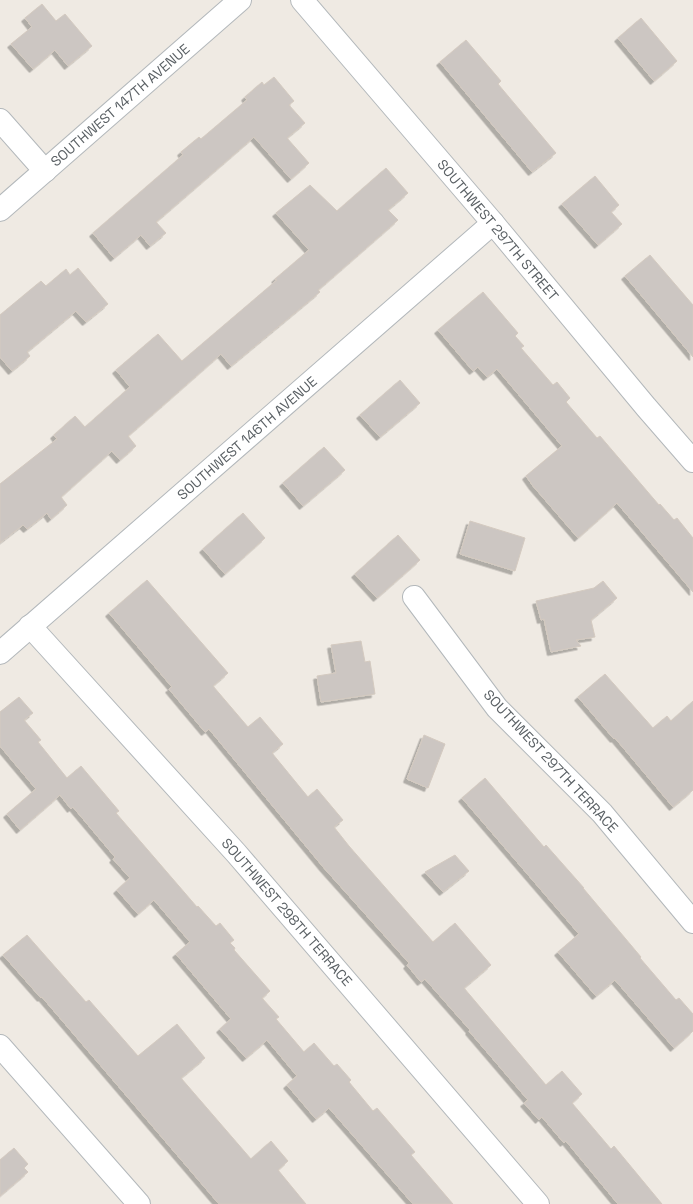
<svg xmlns="http://www.w3.org/2000/svg" width="693" height="1204" font-family="'Space Grotesk',sans-serif">
	<defs>
		<filter id="shadow"><feDropShadow dx="-3.5" dy="3.5" stdDeviation="0" flood-color="#0004"/></filter>
	</defs>
	<rect width="100%" height="100%" fill="#efeae3"/>
	<g fill="#ccc6c2" stroke="#d4cac0" filter="url(#shadow)">
		<polygon points="42,4 56,21 65,14 92,46 68,66 55,50 33,69 11,44 32,27 25,18"/>
		<polygon points="641,18 677,61 654,81 618,38"/>
		<polygon points="466,40 501,81 498,84 556,153 532,172 440,62"/>
		<polygon points="274,77 294,101 289,105 305,123 287,138 309,163 291,179 254,137 156,222 166,233 150,246 141,235 114,258 93,233 183,155 181,152 199,137 201,139 247,100 245,97 262,82 264,85"/>
		<polygon points="386,168 408,193 388,210 398,220 318,290 320,292 231,366 221,354 128,436 136,446 120,460 112,451 61,497 67,505 51,519 47,513 27,529 23,525 0,543 0,484 57,439 54,435 75,416 85,427 130,387 116,370 158,334 182,361 277,280 275,279 309,250 276,213 310,185 337,211"/>
		<polygon points="595,176 619,205 611,212 622,224 598,245 562,204"/>
		<polygon points="650,255 693,305 693,357 625,276"/>
		<polygon points="78,268 108,304 86,322 76,311 27,352 30,356 12,371 0,357 0,315 41,281 46,286 66,269 70,275"/>
		<polygon points="483,292 518,333 515,336 524,346 521,348 553,385 557,382 570,398 566,402 597,438 600,436 659,505 660,504 674,520 677,518 693,538 693,592 617,503 578,538 533,486 526,476 562,446 497,369 487,377 478,367 473,371 438,330"/>
		<polygon points="400,380 420,403 380,437 360,415"/>
		<polygon points="324,447 345,470 303,506 283,483"/>
		<polygon points="243,513 265,538 225,574 203,549"/>
		<polygon points="470,521 525,538 515,571 460,554"/>
		<polygon points="398,535 420,560 377,598 355,574"/>
		<polygon points="147,580 228,673 213,686 248,727 260,717 283,744 272,753 308,797 317,789 343,820 334,827 349,846 433,942 455,923 491,965 464,988 546,1085 562,1071 582,1094 572,1103 611,1149 614,1146 662,1204 618,1204 566,1141 564,1143 542,1117 539,1120 524,1103 528,1100 469,1031 470,1030 425,979 421,982 407,965 409,963 324,868 209,729 205,732 169,689 172,687 109,613"/>
		<polygon points="603,581 617,598 591,620 595,637 576,640 581,646 551,652 544,619 541,620 536,601 594,588"/>
		<polygon points="361,641 365,662 370,661 375,694 321,702 317,676 336,673 331,645"/>
		<polygon points="605,674 653,728 667,716 671,721 693,701 693,790 673,807 615,738 614,739 578,697"/>
		<polygon points="19,697 33,713 24,720 41,740 38,742 67,778 81,766 119,811 116,813 197,907 198,906 216,926 220,923 234,940 230,943 235,948 234,950 270,991 262,998 279,1017 276,1019 304,1052 314,1043 334,1066 337,1064 351,1080 349,1082 373,1111 377,1108 415,1152 411,1155 453,1204 413,1204 329,1108 316,1119 287,1085 297,1076 267,1040 246,1058 220,1029 231,1019 176,954 190,942 154,900 138,914 117,890 130,878 113,859 115,857 73,807 71,809 60,795 20,830 7,814 36,789 0,746 0,712"/>
		<polygon points="424,735 445,744 428,788 407,779"/>
		<polygon points="485,778 544,847 546,845 584,888 583,888 641,957 640,958 676,1000 679,998 693,1014 693,1031 674,1048 615,980 596,996 558,952 579,934 462,798"/>
		<polygon points="455,855 469,871 443,892 425,872"/>
		<polygon points="27,935 86,1002 89,1000 138,1056 177,1024 205,1058 181,1078 251,1159 271,1141 288,1161 278,1170 306,1204 219,1204 42,997 41,998 3,955"/>
		<polygon points="14,1148 28,1164 24,1168 28,1172 0,1196 0,1160"/>
	</g>
	<g fill="none" stroke-linecap="round" stroke-linejoin="round">
		<defs>
			<g id="street">
				<polyline points="302,0 493,223 646,407 693,461"/>
				<polyline points="0,120 45,171"/>
				<polyline points="0,210 240,0"/>
				<polyline points="414,597 497,708 602,813 693,922"/>
				<polyline points="30,626 236,853 538,1204"/>
				<polyline points="0,653 493,223"/>
				<polyline points="0,1046 139,1204"/>
			</g>
		</defs>
		<use href="#street" stroke="#b3b8bb" stroke-width="24"/>
		<use href="#street" stroke="#fff" stroke-width="22"/>
	</g>
	<g text-anchor="middle" dominant-baseline="central" stroke-width="3" stroke-linejoin="round" paint-order="stroke">
		<g font-size="14" fill="#5b6165" stroke="#fff">
			<text transform="translate(120 105) rotate(-41)">SOUTHWEST 147TH AVENUE</text>
			<text transform="translate(498 230) rotate(50)">SOUTHWEST 297TH STREET</text>
			<text transform="translate(247 438) rotate(-41)">SOUTHWEST 146TH AVENUE</text>
			<text transform="translate(551 761) rotate(47)">SOUTHWEST 297TH TERRACE</text>
			<text transform="translate(287 912) rotate(49)">SOUTHWEST 298TH TERRACE</text>
		</g>
	</g>
</svg>
